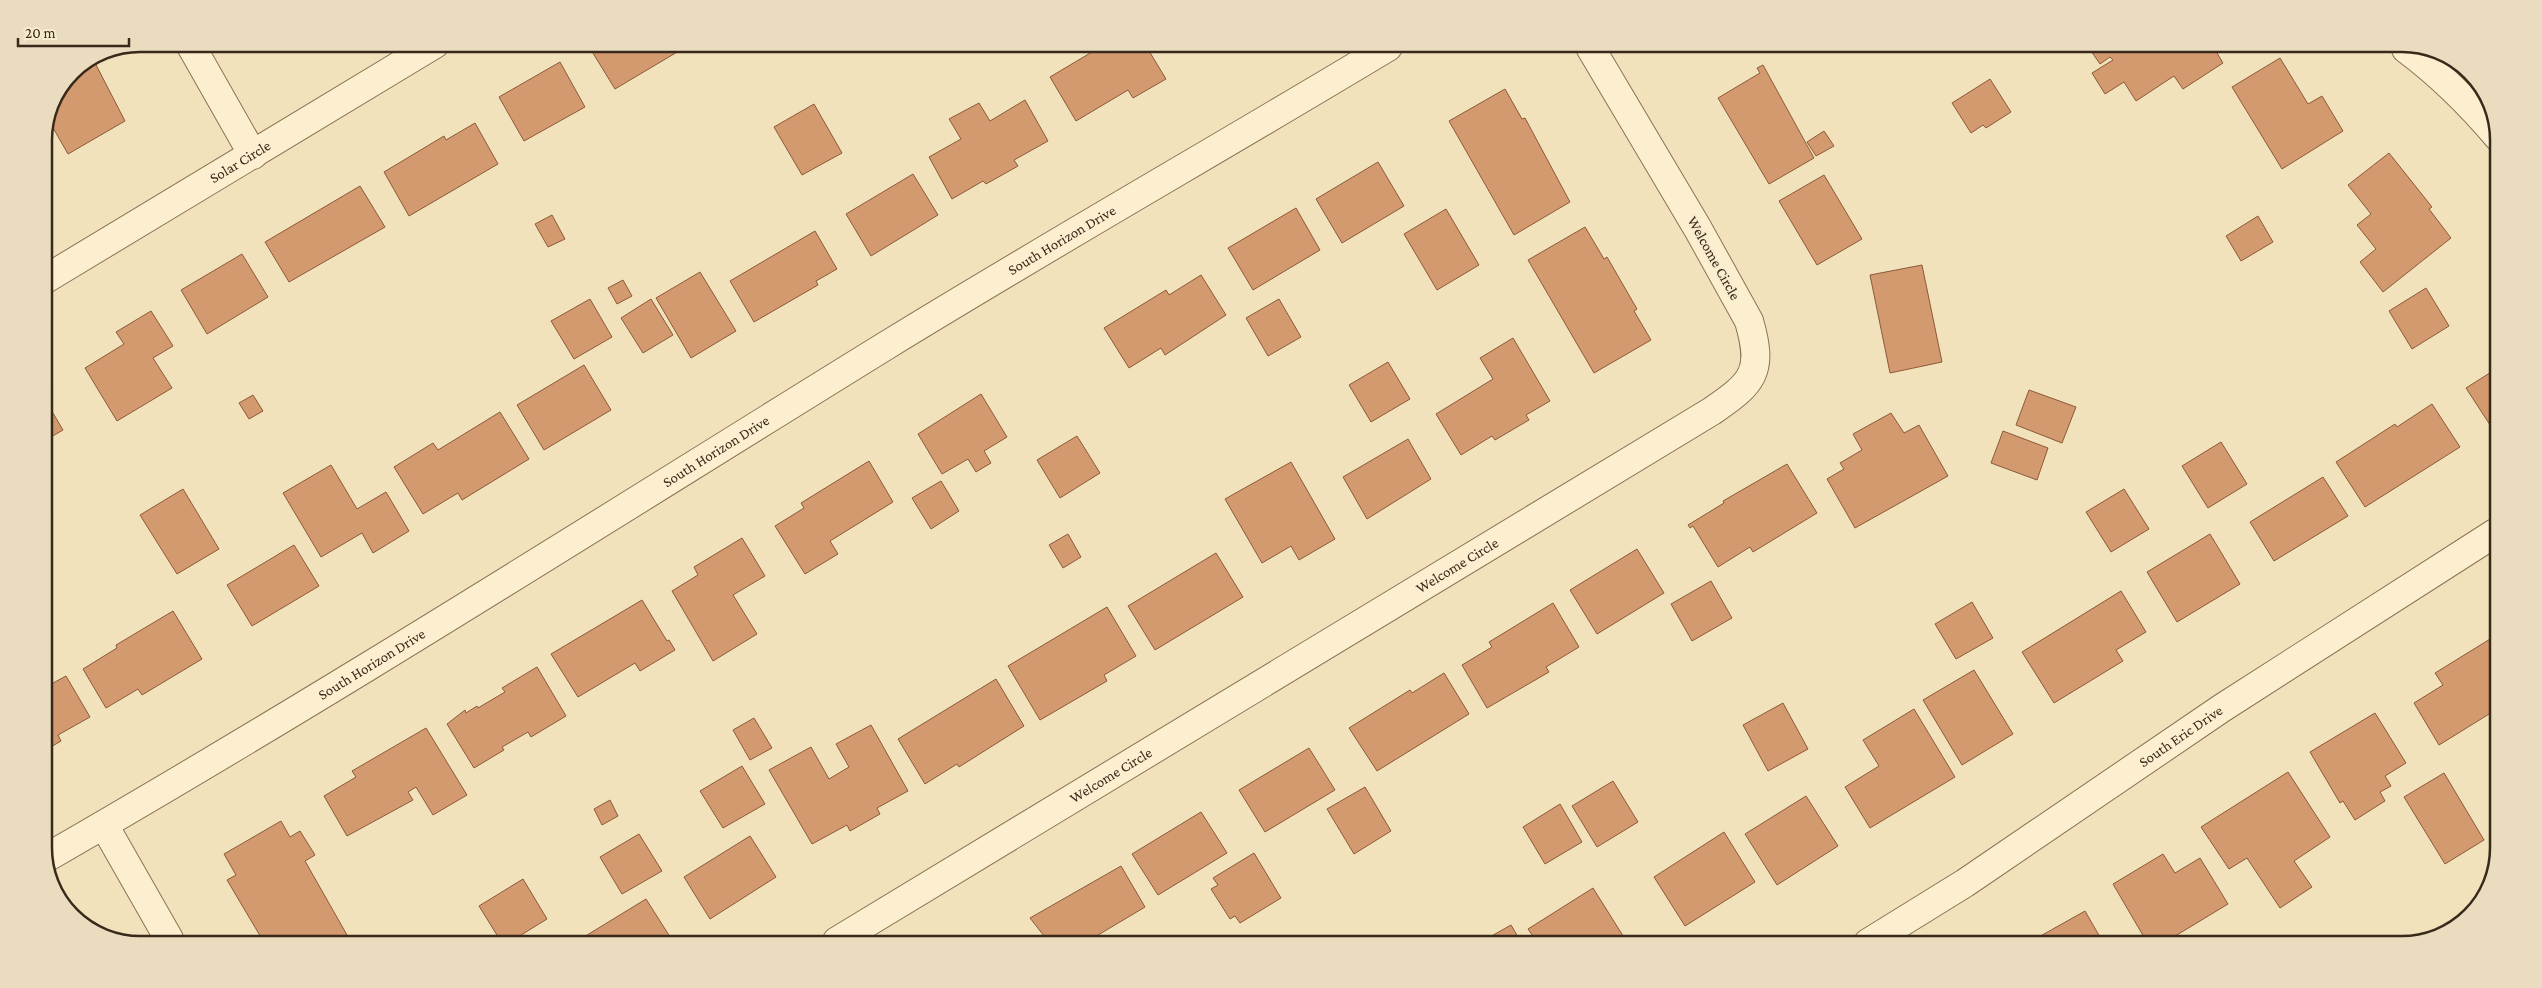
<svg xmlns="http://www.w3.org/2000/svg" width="2542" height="988" font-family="'Crimson Pro',serif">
	<rect width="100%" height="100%" fill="#f2e2bc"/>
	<g fill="#d3996f" stroke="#8c5a38">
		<polygon points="588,45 689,45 615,89"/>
		<polygon points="1102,46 1146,46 1166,79 1133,98 1128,90 1076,121 1050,77"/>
		<polygon points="2089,48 2214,48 2223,63 2183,89 2174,76 2136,101 2124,82 2105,94 2092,73 2113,60 2110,57 2100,64"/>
		<polygon points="2280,58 2308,104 2322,96 2343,131 2282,169 2232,87"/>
		<polygon points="93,59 125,121 68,154 48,119 54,98 72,72"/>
		<polygon points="560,62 585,107 524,141 499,97"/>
		<polygon points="1763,65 1814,158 1769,184 1718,98 1760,73 1757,68"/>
		<polygon points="1990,79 2011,112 1986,128 1983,125 1971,133 1952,103"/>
		<polygon points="1505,89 1522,119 1525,118 1570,202 1514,235 1449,121"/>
		<polygon points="1025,100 1048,141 1014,160 1018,166 986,184 983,181 952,199 929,157 961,139 949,119 979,103 990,121"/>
		<polygon points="814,104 842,153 802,175 774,127"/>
		<polygon points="475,123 498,164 409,216 384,172 444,136 446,140"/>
		<polygon points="1824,131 1834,146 1816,156 1807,142"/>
		<polygon points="2389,153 2432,207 2429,209 2451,238 2383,292 2360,262 2376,249 2357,225 2371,214 2348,185"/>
		<polygon points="1378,162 1404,206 1342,243 1316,199"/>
		<polygon points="913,174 938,215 871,256 846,214"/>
		<polygon points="1824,175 1862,239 1817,265 1779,201"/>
		<polygon points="360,186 385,227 289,282 265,242"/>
		<polygon points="1296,208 1320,250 1253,290 1228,248"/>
		<polygon points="1446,209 1479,265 1437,290 1404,234"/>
		<polygon points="552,215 565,239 548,247 535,224"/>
		<polygon points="2258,216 2273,242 2241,261 2226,236"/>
		<polygon points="1585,227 1604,259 1607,257 1637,309 1634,311 1651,340 1594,373 1528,260"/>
		<polygon points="815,231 837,269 816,281 818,285 754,322 730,281"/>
		<polygon points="242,254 268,297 207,334 181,290"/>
		<polygon points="1922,265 1942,362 1890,373 1870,275"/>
		<polygon points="700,272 736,331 691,358 656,298"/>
		<polygon points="1201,275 1226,315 1165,355 1161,348 1129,368 1104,328 1166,290 1169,295"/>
		<polygon points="623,280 632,296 617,304 608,288"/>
		<polygon points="2426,288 2449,326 2412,349 2389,311"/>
		<polygon points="590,299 612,337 574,359 551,321"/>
		<polygon points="651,299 673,335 643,353 621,318"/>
		<polygon points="1279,299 1301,337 1268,356 1246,318"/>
		<polygon points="151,311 173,346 153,358 172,388 117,421 85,368 124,344 116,332"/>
		<polygon points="1513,338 1550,401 1526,415 1529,420 1495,440 1492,436 1461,455 1436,414 1493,379 1480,358"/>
		<polygon points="1388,362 1410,399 1371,422 1349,385"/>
		<polygon points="584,365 611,410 544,450 517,405"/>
		<polygon points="2496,369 2496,426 2492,428 2466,388"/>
		<polygon points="2029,390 2076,407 2062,443 2016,425"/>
		<polygon points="981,394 1007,437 984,451 991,463 976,472 968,459 942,474 918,434"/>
		<polygon points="253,395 263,411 249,419 239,403"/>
		<polygon points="44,398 63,430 44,441"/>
		<polygon points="2432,404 2460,447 2365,507 2336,462 2395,424 2397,427"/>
		<polygon points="500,412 529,459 462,500 458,493 423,514 394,467 433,443 438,450"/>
		<polygon points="1891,413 1904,433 1919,425 1948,476 1855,528 1827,479 1844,469 1840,463 1862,450 1853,434"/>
		<polygon points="2003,431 2048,448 2037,480 1991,463"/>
		<polygon points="1077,436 1100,473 1060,498 1037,460"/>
		<polygon points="1408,439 1431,479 1367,519 1343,477"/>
		<polygon points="2221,442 2247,484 2208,508 2182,466"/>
		<polygon points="869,461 893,502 830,541 838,554 805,574 775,526 804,508 801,503"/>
		<polygon points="1291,462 1335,539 1299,560 1291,546 1262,563 1225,499"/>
		<polygon points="1787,464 1817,513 1753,552 1750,547 1718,567 1693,526 1690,528 1688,525 1724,503 1723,501"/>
		<polygon points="331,465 357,509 386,492 409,531 373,553 362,533 321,557 283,493"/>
		<polygon points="2323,477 2348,516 2274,561 2250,522"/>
		<polygon points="941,481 959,511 931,529 912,498"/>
		<polygon points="183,489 219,549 177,574 140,515"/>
		<polygon points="2124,489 2149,529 2111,552 2086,512"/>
		<polygon points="1068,534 1081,557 1063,568 1049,545"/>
		<polygon points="2210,534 2240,584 2177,622 2147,572"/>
		<polygon points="742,538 765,576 733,595 757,634 713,661 672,591 698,575 694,567"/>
		<polygon points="294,545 319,586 252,626 227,585"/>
		<polygon points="1637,549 1664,593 1597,634 1570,590"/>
		<polygon points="1216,553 1243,597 1155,650 1128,606"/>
		<polygon points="1711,581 1732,618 1692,641 1671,604"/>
		<polygon points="2121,591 2146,632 2116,650 2123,661 2054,703 2022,652"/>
		<polygon points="642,600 667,641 669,640 675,650 640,671 635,663 578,697 551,654"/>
		<polygon points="1972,602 1993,638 1956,659 1935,624"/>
		<polygon points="1553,603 1579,647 1546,667 1549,672 1487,708 1462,665 1492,647 1489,642"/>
		<polygon points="1107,607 1136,656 1104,675 1107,681 1040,720 1008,666"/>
		<polygon points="173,611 202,659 142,695 138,689 106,708 83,669 117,648 116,645"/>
		<polygon points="2495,636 2494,711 2439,745 2414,703 2443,685 2435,673"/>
		<polygon points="537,667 566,716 531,737 528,732 502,747 504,750 474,768 447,724 465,710 466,713 477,706 478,708 505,692 502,688"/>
		<polygon points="1974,670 2013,734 1962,765 1923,700"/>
		<polygon points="1444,673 1469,714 1377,771 1349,728 1410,690 1412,693"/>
		<polygon points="66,676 90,717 58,735 61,741 44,751 44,688"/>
		<polygon points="996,679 1024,726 959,767 957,764 925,784 898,739"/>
		<polygon points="1783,703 1808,749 1768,771 1743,725"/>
		<polygon points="1914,709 1955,777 1870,828 1845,787 1879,766 1863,740"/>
		<polygon points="2375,713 2406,763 2385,776 2391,786 2380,792 2385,801 2355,820 2343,801 2340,803 2310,752"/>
		<polygon points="754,718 772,748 750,760 733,730"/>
		<polygon points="871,725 908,791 877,808 880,814 850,831 847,825 812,844 769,770 811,747 829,779 849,767 836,744"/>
		<polygon points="426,728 467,795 433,815 416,787 408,792 413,800 347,836 324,796 356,777 352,771"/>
		<polygon points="1309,748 1335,790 1265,832 1239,790"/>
		<polygon points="742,766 765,804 723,828 700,791"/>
		<polygon points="2288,772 2330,837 2294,861 2312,887 2280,908 2247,858 2229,869 2201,827"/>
		<polygon points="2444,773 2484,840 2445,864 2404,797"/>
		<polygon points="1613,781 1638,822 1597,847 1572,806"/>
		<polygon points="1365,787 1391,831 1354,854 1327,809"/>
		<polygon points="1806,796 1838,846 1777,885 1745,834"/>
		<polygon points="610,800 618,816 602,825 594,809"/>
		<polygon points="1560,804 1582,842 1545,864 1523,827"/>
		<polygon points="1201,812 1227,853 1158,895 1132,854"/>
		<polygon points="281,821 290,837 300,831 315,855 305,861 347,935 340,940 262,939 227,880 236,875 224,854"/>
		<polygon points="1724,832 1755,882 1685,926 1654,877"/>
		<polygon points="639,834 662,871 622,894 600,857"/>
		<polygon points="750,836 776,877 710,919 684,877"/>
		<polygon points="1254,853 1281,898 1240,923 1235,916 1230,919 1211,889 1218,885 1213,878"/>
		<polygon points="2163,854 2175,873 2200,858 2228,904 2162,944 2148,944 2113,884"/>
		<polygon points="1121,866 1145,907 1088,941 1048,941 1030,918"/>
		<polygon points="523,879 547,919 513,940 500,940 479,906"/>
		<polygon points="1593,888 1625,939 1619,942 1537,942 1528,929"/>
		<polygon points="646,899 672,940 579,940"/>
		<polygon points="2085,911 2104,944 2028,943"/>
		<polygon points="1511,925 1521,942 1481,942"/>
	</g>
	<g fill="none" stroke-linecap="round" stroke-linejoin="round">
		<defs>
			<g id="minor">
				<polyline points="190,44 253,155"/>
				<path d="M2406,49C2441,75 2470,104 2498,137"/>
				<path id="s1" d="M44,280L435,44"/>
				<polyline points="104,825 169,939"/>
				<path id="s2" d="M46,858C331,694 607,518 887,345C1053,243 1222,147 1388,47"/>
				<path id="s3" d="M837,941L1712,411C1753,383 1764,372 1749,321L1698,229L1590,47"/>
				<path id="s4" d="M1868,943L1965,883L2222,708L2495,533"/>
			</g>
		</defs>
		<use href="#minor" stroke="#8b7254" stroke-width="30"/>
		<use href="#minor" stroke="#fcefd0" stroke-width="28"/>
	</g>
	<g text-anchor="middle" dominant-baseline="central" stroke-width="4" stroke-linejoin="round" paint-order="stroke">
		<g font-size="15" fill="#38291a" stroke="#f8eccd">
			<text stroke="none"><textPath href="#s1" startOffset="229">Solar Circle</textPath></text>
			<text stroke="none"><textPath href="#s2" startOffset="1189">South Horizon Drive</textPath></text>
			<text transform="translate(1714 258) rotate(61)">Welcome Circle</text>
			<text stroke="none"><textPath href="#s2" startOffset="784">South Horizon Drive</textPath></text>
			<text stroke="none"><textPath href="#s3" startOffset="725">Welcome Circle</textPath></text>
			<text stroke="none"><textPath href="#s2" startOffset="379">South Horizon Drive</textPath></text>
			<text stroke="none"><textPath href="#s4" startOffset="375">South Eric Drive</textPath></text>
			<text stroke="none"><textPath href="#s3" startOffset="320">Welcome Circle</textPath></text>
		</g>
	</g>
	<path d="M0 0H2542V988H0ZM140 52H2402A88 88 0 0 1 2490 140V848A88 88 0 0 1 2402 936H140A88 88 0 0 1 52 848V140A88 88 0 0 1 140 52Z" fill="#e9dcbf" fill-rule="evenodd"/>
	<path fill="none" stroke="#38291a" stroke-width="2.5" d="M140 52H2402A88 88 0 0 1 2490 140V848A88 88 0 0 1 2402 936H140A88 88 0 0 1 52 848V140A88 88 0 0 1 140 52Z"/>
	<path d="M18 38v8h111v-8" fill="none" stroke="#38291a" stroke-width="2.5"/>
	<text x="25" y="38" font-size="15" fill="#38291a" stroke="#f8eccd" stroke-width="4" paint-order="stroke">20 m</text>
</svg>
